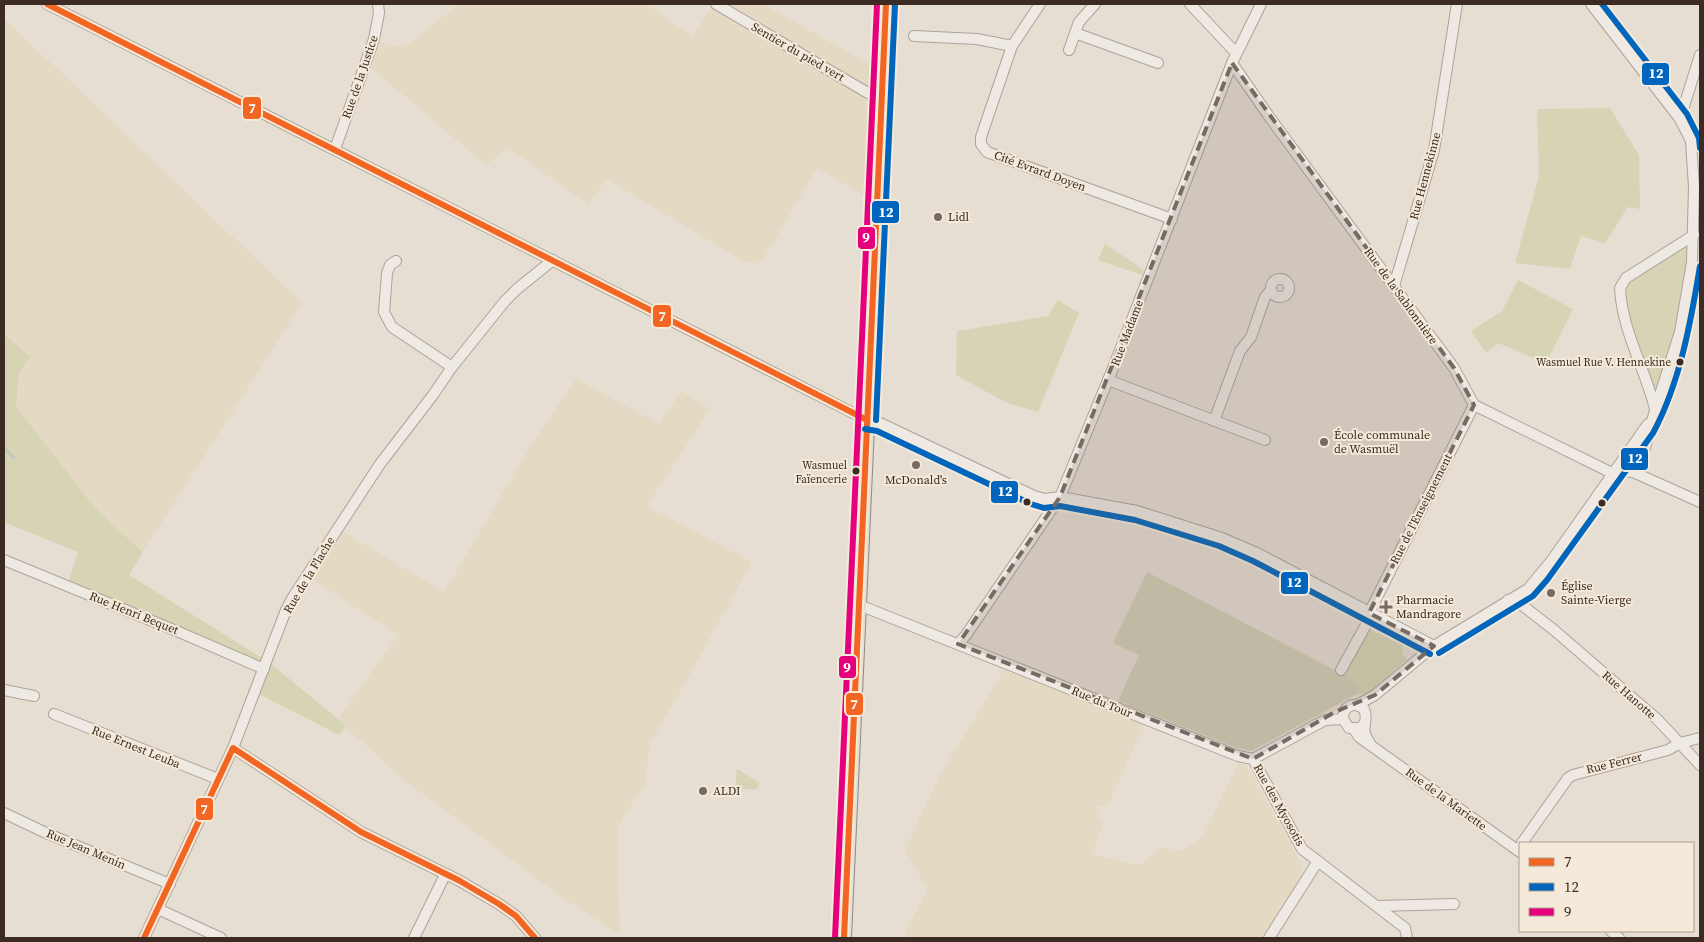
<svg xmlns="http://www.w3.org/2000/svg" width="1704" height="942" font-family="'Source Serif 4',serif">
	<rect width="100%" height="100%" fill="#e6ded2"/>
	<g fill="#e4dac3">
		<polygon points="459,4 647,4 692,37 712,7 720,6 722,4 763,4 869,64 883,64 877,203 817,168 764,258 755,263 741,260 607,179 588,204 508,148 486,165 370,67 378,42 404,47"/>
		<polygon points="4,18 302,303 143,552 112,524 88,499 16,406 19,374 29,357 4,334"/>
		<polygon points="576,379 660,424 681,391 710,409 647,506 752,562 689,676 649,745 646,784 626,812 617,829 620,935 566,900 401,778 346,727 338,719 398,635 310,578 341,531 444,592 531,445"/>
		<polygon points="1004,670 1144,724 1109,804 1094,807 1103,824 1092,854 1139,865 1160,848 1184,850 1203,836 1239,762 1247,766 1301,863 1302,871 1300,881 1264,938 912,938 904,934 927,889 905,850 938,778"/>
	</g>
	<g fill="#d7d4b5">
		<polygon points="1610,108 1639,155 1640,209 1628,207 1605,243 1581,236 1570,269 1515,263 1539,176 1537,109"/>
		<polygon points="1105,244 1144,270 1142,275 1098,260"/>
		<polygon points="1685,245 1690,246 1676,335 1658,390 1653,390 1632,333 1625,295 1627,287 1631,280"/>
		<polygon points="1518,280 1573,309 1546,363 1498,343 1486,353 1471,331 1502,311"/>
		<polygon points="1058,300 1079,313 1038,412 1007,403 956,375 957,331 1048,316"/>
		<polygon points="4,334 30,357 19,374 16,406 88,499 112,524 143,552 129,575 270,663 338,719 346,727 339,735 257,693 267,667 68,584 78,552 4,522"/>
		<polygon points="1369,629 1403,646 1402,654 1407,659 1366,695 1357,694 1357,685 1344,675"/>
		<polygon points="737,769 760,783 756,790 735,788"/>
	</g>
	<polygon fill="#d2ceb4" points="1147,572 1344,675 1357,685 1357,694 1251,751 1235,747 1118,701 1139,655 1113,643"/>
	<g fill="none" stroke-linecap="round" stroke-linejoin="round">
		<polyline stroke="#bccac0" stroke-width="2.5" points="4,448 14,458"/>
		<defs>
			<g id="minor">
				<polyline points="47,4 867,420 880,423 1034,496 1045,499 1060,497 1137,511 1222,538 1257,553 1434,646"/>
				<polyline points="716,4 868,93 882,95"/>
				<polyline points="1040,4 1012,46 981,137 981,144 987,152 1172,219"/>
				<polyline points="1190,4 1236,53"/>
				<polyline points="1591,4 1680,119 1691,141 1694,187 1692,262 1680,332 1655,410 1638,474"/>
				<polyline points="1075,33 1158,63"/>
				<polyline points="914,36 977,39 1012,46"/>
				<polyline points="1069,50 1079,22 1095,4"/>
				<polyline points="1232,63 1268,115 1454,368 1474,405 1614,474"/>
				<polyline points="1680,119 1700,55"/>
				<polyline points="335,149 374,39 379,13 378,4"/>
				<polyline points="396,261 390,265 387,273 384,312 392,327 452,367"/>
				<circle cx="1280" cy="288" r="9"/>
				<polyline points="1394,286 1434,150 1457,4"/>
				<polyline points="1108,380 1265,440"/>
				<path d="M1655,409C1645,368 1622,331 1620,288L1626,278L1694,235"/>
				<polyline points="1214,421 1240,351 1251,337 1265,297 1271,290"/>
				<polyline points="1614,474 1623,471 1633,472 1700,502"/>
				<polyline points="4,560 179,632 264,669"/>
				<polyline points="1508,600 1518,602 1554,630 1657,719 1700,765"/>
				<polyline points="859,605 1238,756 1253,759 1325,720 1343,719"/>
				<polyline points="1369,613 1474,405"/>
				<polyline points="958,644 966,635 1060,497 1113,368 1232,63 1261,4"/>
				<polyline points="1341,670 1372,614"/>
				<polyline points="4,690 34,696"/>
				<polyline points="1357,705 1375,695 1434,646 1528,589 1552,560 1648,424"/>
				<polyline points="54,714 218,779"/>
				<path d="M1365,723L1360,728H1349L1343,719C1343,706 1354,701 1364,709C1370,723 1358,727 1370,743"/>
				<polyline points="1353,728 1359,737 1520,852"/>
				<polyline points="233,748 361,832 460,881 499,904 516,916 535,938"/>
				<polyline points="1253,759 1302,849 1405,928 1407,938"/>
				<polyline points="4,813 46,833 170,884"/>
				<polyline points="1522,843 1568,778 1573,775 1668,750 1680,743 1700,738"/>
				<polyline points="1377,906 1454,904"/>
				<polyline points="158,909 221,938"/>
				<polyline points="1611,931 1619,938"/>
				<polyline points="144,938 233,748 286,610 293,597 380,464 433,395 452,367 505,301 517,289 553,260"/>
				<polyline points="414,938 445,875"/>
				<polyline points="1269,938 1318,861"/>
			</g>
			<polyline id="major" points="844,938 886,4"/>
		</defs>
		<use href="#minor" stroke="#aca39a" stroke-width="12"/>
		<use href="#major" stroke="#918981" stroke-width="16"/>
		<use href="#minor" stroke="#eee9e3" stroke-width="10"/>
		<use href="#major" stroke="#e5ded5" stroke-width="14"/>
		<defs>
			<g id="bus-1">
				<polyline points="47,4 867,420"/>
				<polyline points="144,938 233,748 361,832 460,881 499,904 516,916 535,938"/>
				<polyline points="844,938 886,4"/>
			</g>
			<g id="bus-2">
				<polyline points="1602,4 1687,114 1699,138 1700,148"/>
				<polyline points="876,420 895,4"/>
				<polyline points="865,429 877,431 1031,504 1044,508 1060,506 1135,520 1219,546 1253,561 1430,654"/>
				<path d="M1439,653L1533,596L1547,580L1653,433C1680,383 1691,321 1700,266"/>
			</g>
			<polyline id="bus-3" points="835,938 877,4"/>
		</defs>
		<use href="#bus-1" stroke="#f5ead9" stroke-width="10"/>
		<use href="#bus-2" stroke="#f5ead9" stroke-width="10"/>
		<use href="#bus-3" stroke="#f5ead9" stroke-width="10"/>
		<use href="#bus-1" stroke="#f26522" stroke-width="6"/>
		<use href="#bus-2" stroke="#0065bd" stroke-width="6"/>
		<use href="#bus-3" stroke="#e5007d" stroke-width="6"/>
	</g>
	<path fill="#776a60" fill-opacity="0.2" stroke="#776a60" stroke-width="4" stroke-dasharray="10 6" stroke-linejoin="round" d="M1232,63L1454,368L1474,405L1369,613L1434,646L1375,695L1335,712L1253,759L958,644L1060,497Z"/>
	<g fill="#776a60" stroke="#f5ead9" stroke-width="2">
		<circle cx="938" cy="217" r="5"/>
		<circle cx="1324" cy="442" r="5"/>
		<circle cx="916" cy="465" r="5"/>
		<circle cx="1551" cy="593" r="5"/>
		<path d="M1383.5 599.5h5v5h5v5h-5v5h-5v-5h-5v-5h5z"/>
		<circle cx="703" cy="791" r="5"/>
	</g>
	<g fill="#3b2b22" stroke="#f5ead9" stroke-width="2">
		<circle cx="1680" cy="362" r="4.5"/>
		<circle cx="856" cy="471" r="4.5"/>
		<circle cx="1027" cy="502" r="4.5"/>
		<circle cx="1602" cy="503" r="4.5"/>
	</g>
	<g text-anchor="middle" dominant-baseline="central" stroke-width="4" stroke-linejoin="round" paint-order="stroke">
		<g font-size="11" fill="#3b2b22" stroke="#f5ead9" text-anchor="end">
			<text x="1671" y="362">Wasmuel Rue V. Hennekine</text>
			<text x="847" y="465">Wasmuel<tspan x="847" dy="14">Faïencerie</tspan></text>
		</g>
		<g font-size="12" fill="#3b2b22" stroke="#f5ead9">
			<text transform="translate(798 52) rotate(30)">Sentier du pied vert</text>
			<text transform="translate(360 77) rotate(-71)">Rue de la Justice</text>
			<text transform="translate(1040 171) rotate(20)">Cité Evrard Doyen</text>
			<text transform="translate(1425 176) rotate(-75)">Rue Hennekinne</text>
			<text transform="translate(1401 296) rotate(54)">Rue de la Sablonnière</text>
			<text transform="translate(1127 333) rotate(-69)">Rue Madame</text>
			<text transform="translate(1421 509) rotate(-63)">Rue de l'Enseignement</text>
			<text transform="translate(309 575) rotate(-59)">Rue de la Flache</text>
			<text transform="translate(134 613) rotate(22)">Rue Henri Bequet</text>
			<text transform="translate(1629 695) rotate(41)">Rue Hanotte</text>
			<text transform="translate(1102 702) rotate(22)">Rue du Tour</text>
			<text transform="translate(136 747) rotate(22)">Rue Ernest Leuba</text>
			<text transform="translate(1614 763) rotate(-14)">Rue Ferrer</text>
			<text transform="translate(1446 799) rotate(36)">Rue de la Mariette</text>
			<text transform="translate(1279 805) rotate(61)">Rue des Myosotis</text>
			<text transform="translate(86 849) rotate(23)">Rue Jean Menin</text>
		</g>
		<g font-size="12" fill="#3b2b22" stroke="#f5ead9" text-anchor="start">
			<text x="948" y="217">Lidl</text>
			<text x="1334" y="435">École communale<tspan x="1334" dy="14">de Wasmuël</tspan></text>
			<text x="916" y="480" text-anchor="middle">McDonald's</text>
			<text x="1561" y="586">Église<tspan x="1561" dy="14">Sainte-Vierge</tspan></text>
			<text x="1396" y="600">Pharmacie<tspan x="1396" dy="14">Mandragore</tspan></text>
			<text x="713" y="791">ALDI</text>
		</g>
	</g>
	<g stroke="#f5ead9" stroke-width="2">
		<rect x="1641" y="62" width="29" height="24" rx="5" fill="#0065bd"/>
		<rect x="242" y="96" width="20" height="24" rx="5" fill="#f26522"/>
		<rect x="871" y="200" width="29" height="24" rx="5" fill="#0065bd"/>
		<rect x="857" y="226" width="19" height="24" rx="5" fill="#e5007d"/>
		<rect x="652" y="304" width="20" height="24" rx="5" fill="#f26522"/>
		<rect x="1620" y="447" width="29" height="24" rx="5" fill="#0065bd"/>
		<rect x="990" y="480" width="29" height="24" rx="5" fill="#0065bd"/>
		<rect x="1280" y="571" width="29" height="24" rx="5" fill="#0065bd"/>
		<rect x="838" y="655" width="19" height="24" rx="5" fill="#e5007d"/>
		<rect x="845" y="692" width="19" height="24" rx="5" fill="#f26522"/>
		<rect x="195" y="797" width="19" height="24" rx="5" fill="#f26522"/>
	</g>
	<g font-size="14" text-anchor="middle" font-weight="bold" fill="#fff">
		<text x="1656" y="78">12</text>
		<text x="252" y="113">7</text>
		<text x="886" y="217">12</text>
		<text x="866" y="242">9</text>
		<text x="662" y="321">7</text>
		<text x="1635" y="463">12</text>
		<text x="1005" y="496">12</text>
		<text x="1294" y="587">12</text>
		<text x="847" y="672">9</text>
		<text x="854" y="709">7</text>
		<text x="204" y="814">7</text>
	</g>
	<rect width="1704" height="942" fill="none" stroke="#3b2b22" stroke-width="10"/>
	<rect x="1519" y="842" width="175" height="90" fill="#f5ead9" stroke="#ab9e90"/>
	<rect x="1529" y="858" width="25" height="8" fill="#f26522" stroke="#ab9e90"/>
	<text x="1564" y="867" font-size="15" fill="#3b2b22">7</text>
	<rect x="1529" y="883" width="25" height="8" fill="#0065bd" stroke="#ab9e90"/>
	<text x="1564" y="892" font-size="15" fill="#3b2b22">12</text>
	<rect x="1529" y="908" width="25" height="8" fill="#e5007d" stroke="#ab9e90"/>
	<text x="1564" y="917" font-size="15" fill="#3b2b22">9</text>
</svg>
